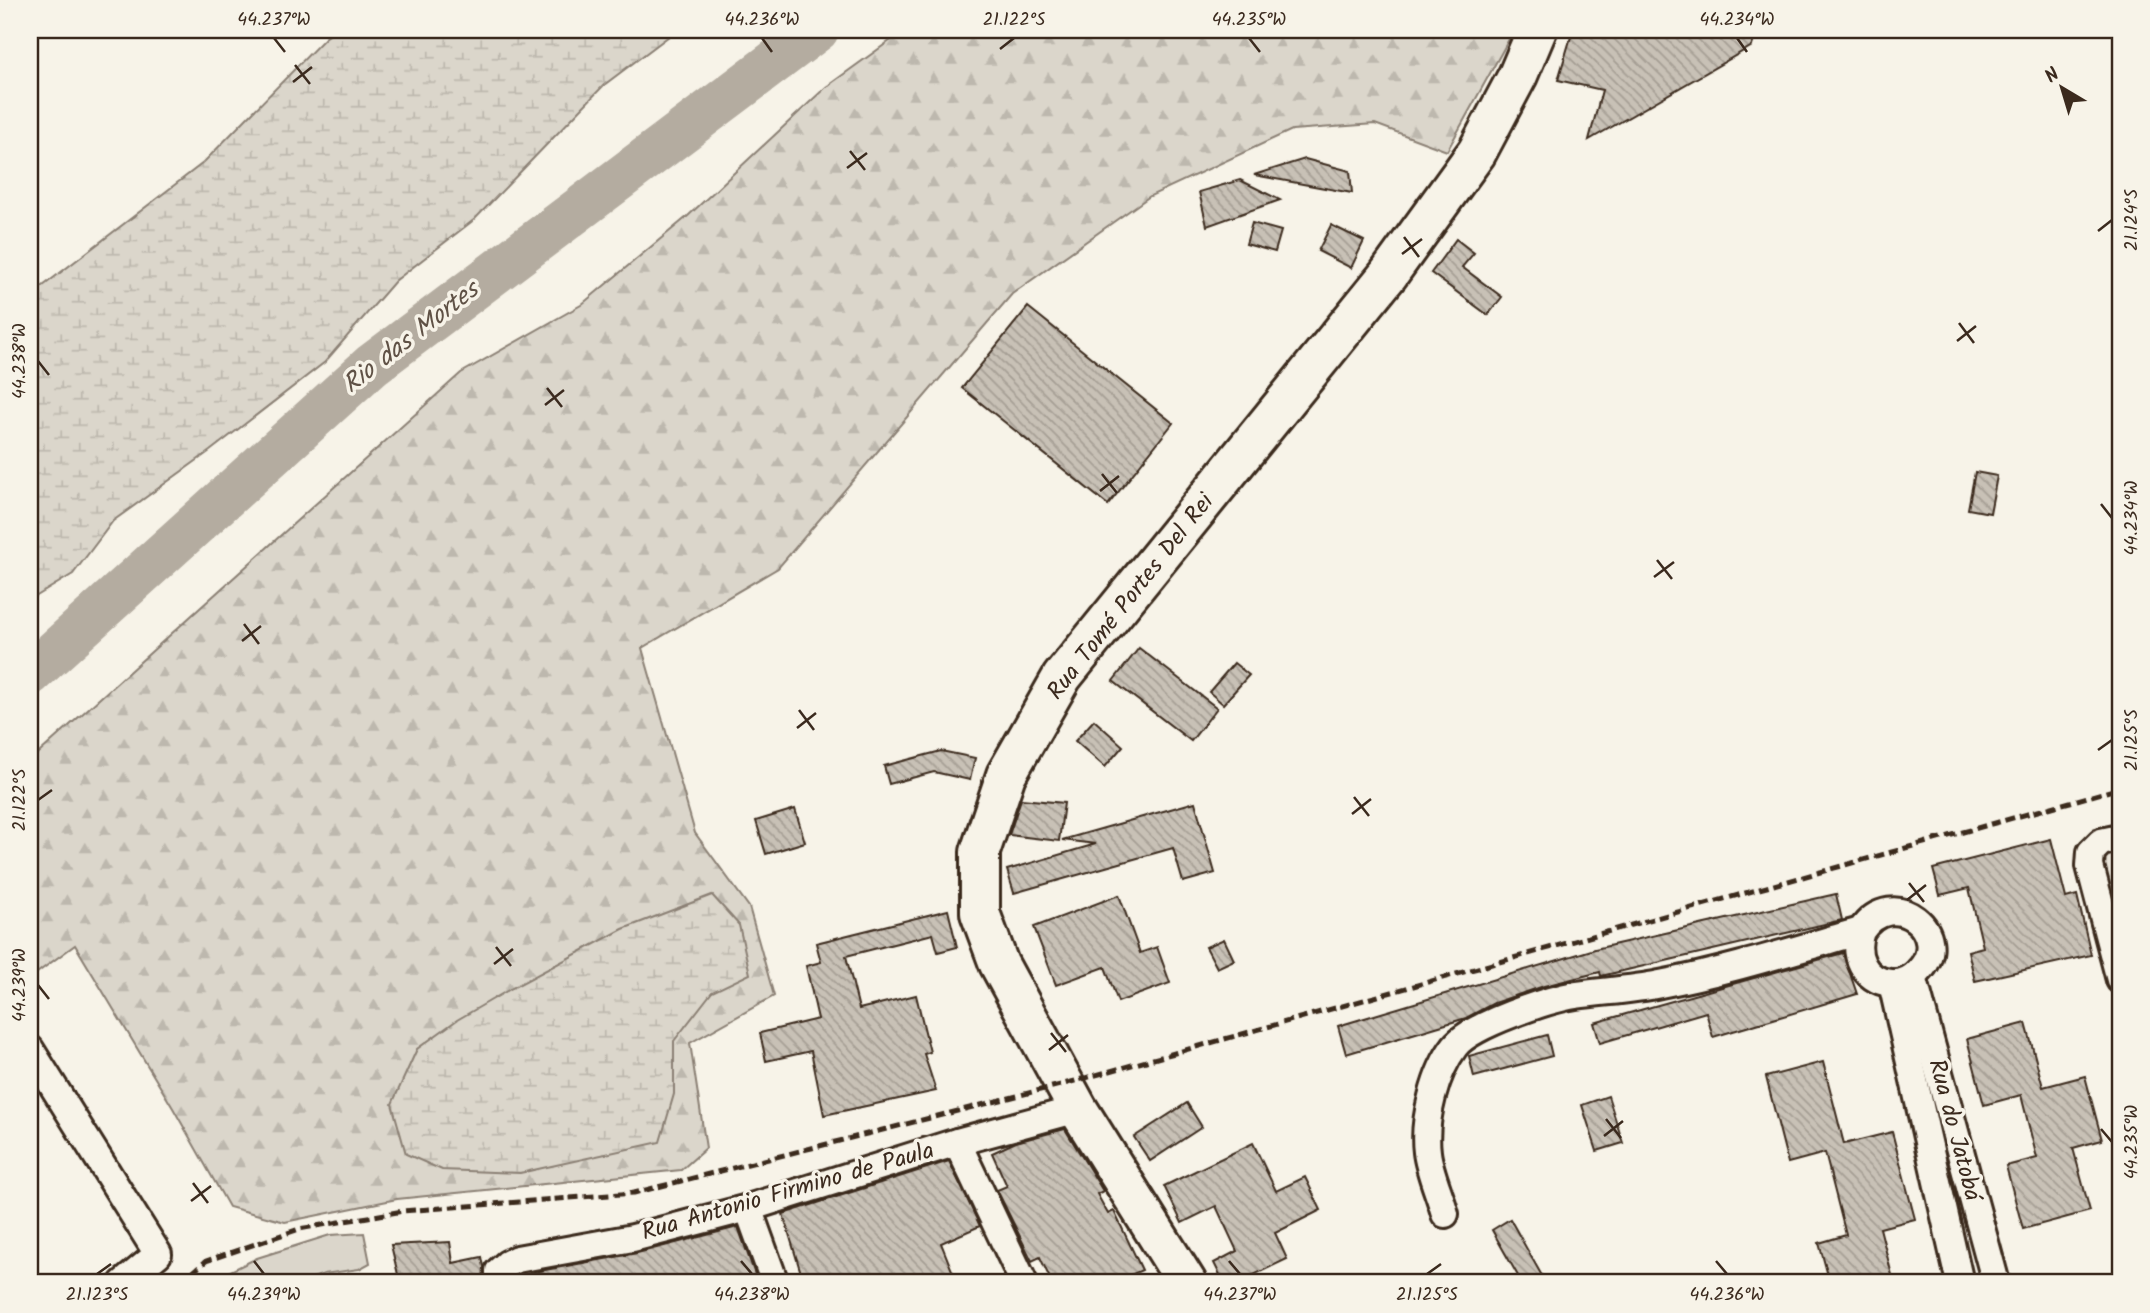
<svg xmlns="http://www.w3.org/2000/svg" width="2150" height="1313" font-family="Kalam,sans-serif">
	<defs>
		<pattern id="forest-firs" width="22" height="20" patternUnits="userSpaceOnUse" patternTransform="scale(1.75)"><rect width="22" height="20" fill="#dbd6cb"/><path d="M5 1l3.5 6h-7zM16 11l3.5 6h-7z" fill="#bdb8ae"/></pattern>
		<pattern id="wetland-marsh" width="20" height="14" patternUnits="userSpaceOnUse" patternTransform="scale(1.75)"><rect width="20" height="14" fill="#dbd6cb"/><path d="M1 5h8M5 5V1M11 12h8M15 12V8" fill="none" stroke="#bdb8ae"/></pattern>
		<pattern id="building-back-hatch" width="6" height="6" patternUnits="userSpaceOnUse" patternTransform="scale(1.75)"><rect width="6" height="6" fill="#c8c1b6"/><path d="M-1 5l2 2M0 0l6 6M5-1l2 2" fill="none" stroke="#a49d93"/></pattern>
	</defs>
	<rect width="100%" height="100%" fill="#f7f3e8"/>
	<filter id="ink" filterUnits="userSpaceOnUse"><feTurbulence type="fractalNoise" baseFrequency=".0143" numOctaves="2"/><feDisplacementMap in="SourceGraphic" scale="14" xChannelSelector="R" yChannelSelector="G"/><feConvolveMatrix kernelMatrix="1 2 1 2 8 2 1 2 1" color-interpolation-filters="sRGB"/></filter>
	<g filter="url(#ink)">
		<polygon fill="#e9e4d9" points="2120,852 2120,923 2104,856"/>
		<polygon fill="#dbd6cb" stroke="#8b8074" stroke-width="2" points="364,1233 370,1263 359,1269 324,1274 299,1283 206,1283 257,1258 330,1235"/>
		<polygon fill="url(#forest-firs)" stroke="#8b8074" stroke-width="2" points="905,30 1514,30 1447,151 1375,124 1292,130 1150,196 1012,294 778,568 642,648 695,833 749,907 774,996 690,1043 706,1148 681,1170 397,1199 285,1222 229,1207 173,1108 75,945 30,978 30,761 461,373 581,305 688,216 826,87"/>
		<g fill="url(#wetland-marsh)" stroke="#8b8074" stroke-width="2">
			<polygon points="336,30 677,30 604,85 475,219 395,281 325,362 210,451 113,521 73,574 30,600 30,296 203,163 325,38"/>
			<polygon points="712,895 739,925 750,974 712,992 674,1041 674,1094 660,1142 520,1173 442,1170 406,1154 392,1104 417,1049 457,1020 512,988 623,929"/>
		</g>
		<g fill="none" stroke-linecap="round" stroke-linejoin="round">
			<polyline stroke="#84786c" stroke-width="7" points="786,30 793,47"/>
			<polyline stroke="#b4aca0" stroke-width="44" points="30,674 372,365 817,30"/>
		</g>
		<g fill="url(#building-back-hatch)" stroke="#3b2a1e" stroke-width="2">
			<polygon points="1573,30 1757,30 1752,46 1589,140 1602,90 1558,80"/>
			<polygon points="1305,159 1350,171 1352,193 1254,175"/>
			<polygon points="1240,180 1280,200 1207,226 1199,192"/>
			<polygon points="1252,223 1281,231 1275,252 1246,244"/>
			<polygon points="1331,225 1364,241 1351,268 1318,251"/>
			<polygon points="1456,239 1474,253 1462,267 1502,297 1488,315 1431,273"/>
			<polygon points="1028,307 1173,423 1108,505 962,388"/>
			<polygon points="1975,472 1997,476 1990,513 1968,509"/>
			<polygon points="1139,648 1217,708 1191,741 1113,681"/>
			<polygon points="1234,663 1249,675 1223,704 1209,692"/>
			<polygon points="1094,720 1123,746 1105,767 1075,741"/>
			<polygon points="941,751 975,758 970,780 934,772 889,784 884,766"/>
			<polygon points="1021,799 1064,803 1059,841 1009,835"/>
			<polygon points="1195,802 1215,873 1183,882 1173,848 1014,893 1007,870 1096,844 1062,840"/>
			<polygon points="795,809 805,842 766,854 756,821"/>
			<polygon points="2051,839 2066,898 2077,895 2091,955 1975,981 1968,951 1983,947 1969,888 1940,895 1933,869"/>
			<polygon points="1836,894 1842,920 1601,976 1600,972 1544,986 1494,1003 1466,1018 1346,1054 1338,1026 1595,949"/>
			<polygon points="1119,895 1140,953 1157,947 1170,983 1118,1002 1105,967 1056,985 1034,927"/>
			<polygon points="948,910 957,947 938,952 933,934 846,956 859,1009 916,995 930,1052 924,1054 936,1091 824,1115 811,1051 766,1061 760,1033 818,1019 806,966 821,962 816,943"/>
			<polygon points="1224,939 1234,960 1217,968 1206,947"/>
			<polygon points="1843,953 1857,994 1713,1037 1706,1012 1600,1043 1594,1023"/>
			<polygon points="2026,1023 2043,1087 2085,1076 2102,1140 2073,1148 2090,1211 2023,1229 2006,1166 2037,1158 2021,1095 1984,1105 1967,1039"/>
			<polygon points="1547,1035 1552,1056 1474,1077 1469,1056"/>
			<polygon points="1823,1062 1844,1144 1892,1132 1915,1219 1880,1228 1894,1283 1830,1283 1819,1243 1846,1235 1825,1153 1788,1163 1766,1077"/>
			<polygon points="1608,1096 1623,1143 1597,1151 1582,1105"/>
			<polygon points="1187,1103 1202,1127 1150,1161 1134,1137"/>
			<polygon points="1065,1129 1103,1191 1097,1194 1108,1214 1114,1211 1142,1270 1113,1283 1052,1283 1040,1257 1032,1261 997,1190 1007,1186 992,1153 1016,1142"/>
			<polygon points="1253,1143 1276,1191 1305,1177 1321,1210 1275,1233 1287,1259 1237,1283 1224,1283 1214,1263 1237,1251 1216,1206 1182,1223 1164,1186"/>
			<polygon points="949,1161 980,1226 941,1243 957,1283 804,1283 783,1214"/>
			<polygon points="1510,1219 1546,1283 1522,1283 1492,1230"/>
			<polygon points="738,1227 758,1283 518,1283 517,1278 545,1270 637,1253"/>
			<polygon points="450,1242 453,1263 482,1257 484,1267 483,1281 449,1283 449,1279 431,1283 400,1283 391,1245"/>
		</g>
		<g fill="none" stroke-linecap="round" stroke-linejoin="round">
			<defs>
				<g id="minor">
					<polyline points="2120,838 2101,842 2091,852 2090,866 2120,980"/>
					<polyline points="1913,977 1996,1283"/>
					<polyline points="1892,983 1960,1283"/>
					<polyline points="30,1049 158,1254 123,1283"/>
					<polyline points="957,1142 1024,1283"/>
					<polyline points="748,1208 775,1283"/>
					<path d="M1445,1214C1440,1195 1429,1171 1427,1152C1423,1120 1435,1072 1455,1046C1471,1025 1549,999 1576,995C1604,991 1632,990 1660,984C1728,971 1794,950 1861,931C1894,882 1954,935 1919,971C1912,979 1901,984 1890,983C1863,980 1853,954 1861,931"/>
					<polyline points="499,1283 499,1271 507,1264 517,1259 633,1238 748,1208 957,1142 1078,1109"/>
				</g>
				<polyline id="secondary" points="1187,1283 1078,1109 999,964 980,913 980,852 1006,775 1062,677 1388,275 1477,152 1518,75 1537,30"/>
			</defs>
			<use href="#minor" stroke="#3b2a1e" stroke-width="32"/>
			<use href="#secondary" stroke="#3b2a1e" stroke-width="44"/>
			<use href="#minor" stroke="#f7f3e8" stroke-width="26"/>
			<use href="#secondary" stroke="#f7f3e8" stroke-width="38"/>
			<polyline stroke="#3b2a1e" stroke-width="5" stroke-dasharray="10 5" stroke-linecap="butt" points="180,1283 206,1261 299,1229 403,1211 634,1193 1064,1084 2120,788"/>
		</g>
	</g>
	<path fill="none" stroke="#3b2a1e" stroke-width="2.5" d="M274,38L285,52M762,38L772,52M1249,38L1260,52M1737,38L1747,52M1000,49L1014,38M295,65L310,84M293,82L312,67M850,151L865,170M847,168L867,153M2098,231L2112,220M1404,237L1419,257M1402,254L1422,239M1959,323L1974,343M1957,341L1976,326M38,361L49,375M547,388L562,407M545,405L564,390M1102,474L1117,493M1100,491L1119,476M2101,504L2112,518M1657,560L1672,579M1654,577L1674,562M244,624L259,644M242,641L261,626M799,710L814,730M797,728L816,713M2098,750L2112,740M1354,797L1369,816M38,800L52,790M1352,814L1371,799M1909,883L1924,902M1907,900L1926,885M496,947L511,966M494,964L513,949M38,985L49,999M1051,1033L1066,1052M1049,1050L1068,1035M1606,1119L1621,1138M2101,1129L2112,1142M1604,1136L1623,1121M193,1183L208,1203M191,1201L211,1186M254,1261L264,1274M741,1261L752,1274M1229,1261L1240,1274M1716,1261L1727,1274M97,1274L111,1264M1427,1274L1441,1264"/>
	<g text-anchor="middle" dominant-baseline="central" stroke-width="7" stroke-linejoin="round" paint-order="stroke">
		<g font-size="24" fill="#3b2a1e" stroke="#f7f3e8">
			<text transform="translate(1131 597) rotate(-52)">Rua Tomé Portes Del Rei</text>
			<text transform="translate(1954 1130) rotate(75)">Rua do Jatobá</text>
			<text transform="translate(788 1192) rotate(-16)">Rua Antonio Firmino de Paula</text>
		</g>
		<g font-size="26" font-style="italic" fill="#5f5145" stroke="#f7f3e8">
			<text transform="translate(411 338) rotate(-38)">Rio das Mortes</text>
		</g>
	</g>
	<rect width="2150" height="1313" fill="none" stroke="#f7f3e8" stroke-width="77"/>
	<g transform="translate(2062 88) rotate(322)" stroke="#f7f3e8" stroke-width="5" paint-order="stroke">
	<path d="M0-5L12 26L0 18L-12 26Z" fill="#3b2a1e"/>
	<text y="-10" font-size="19" font-weight="bold" text-anchor="middle" fill="#3b2a1e">N</text>
	</g>
	<rect x="38" y="38" width="2074" height="1236" fill="none" stroke="#3b2a1e" stroke-width="2.5"/>
	<g font-size="18" text-anchor="middle" fill="#3b2a1e">
		<text x="274" y="25">44.237°W</text>
		<text x="762" y="25">44.236°W</text>
		<text x="1014" y="25">21.122°S</text>
		<text x="1249" y="25">44.235°W</text>
		<text x="1737" y="25">44.234°W</text>
		<text transform="translate(2131 220) rotate(-90)" y="6">21.124°S</text>
		<text transform="translate(19 361) rotate(-90)" y="6">44.238°W</text>
		<text transform="translate(2131 518) rotate(-90)" y="6">44.234°W</text>
		<text transform="translate(2131 740) rotate(-90)" y="6">21.125°S</text>
		<text transform="translate(19 800) rotate(-90)" y="6">21.122°S</text>
		<text transform="translate(19 985) rotate(-90)" y="6">44.239°W</text>
		<text transform="translate(2131 1142) rotate(-90)" y="6">44.235°W</text>
		<text x="97" y="1300">21.123°S</text>
		<text x="264" y="1300">44.239°W</text>
		<text x="752" y="1300">44.238°W</text>
		<text x="1240" y="1300">44.237°W</text>
		<text x="1427" y="1300">21.125°S</text>
		<text x="1727" y="1300">44.236°W</text>
	</g>
</svg>
